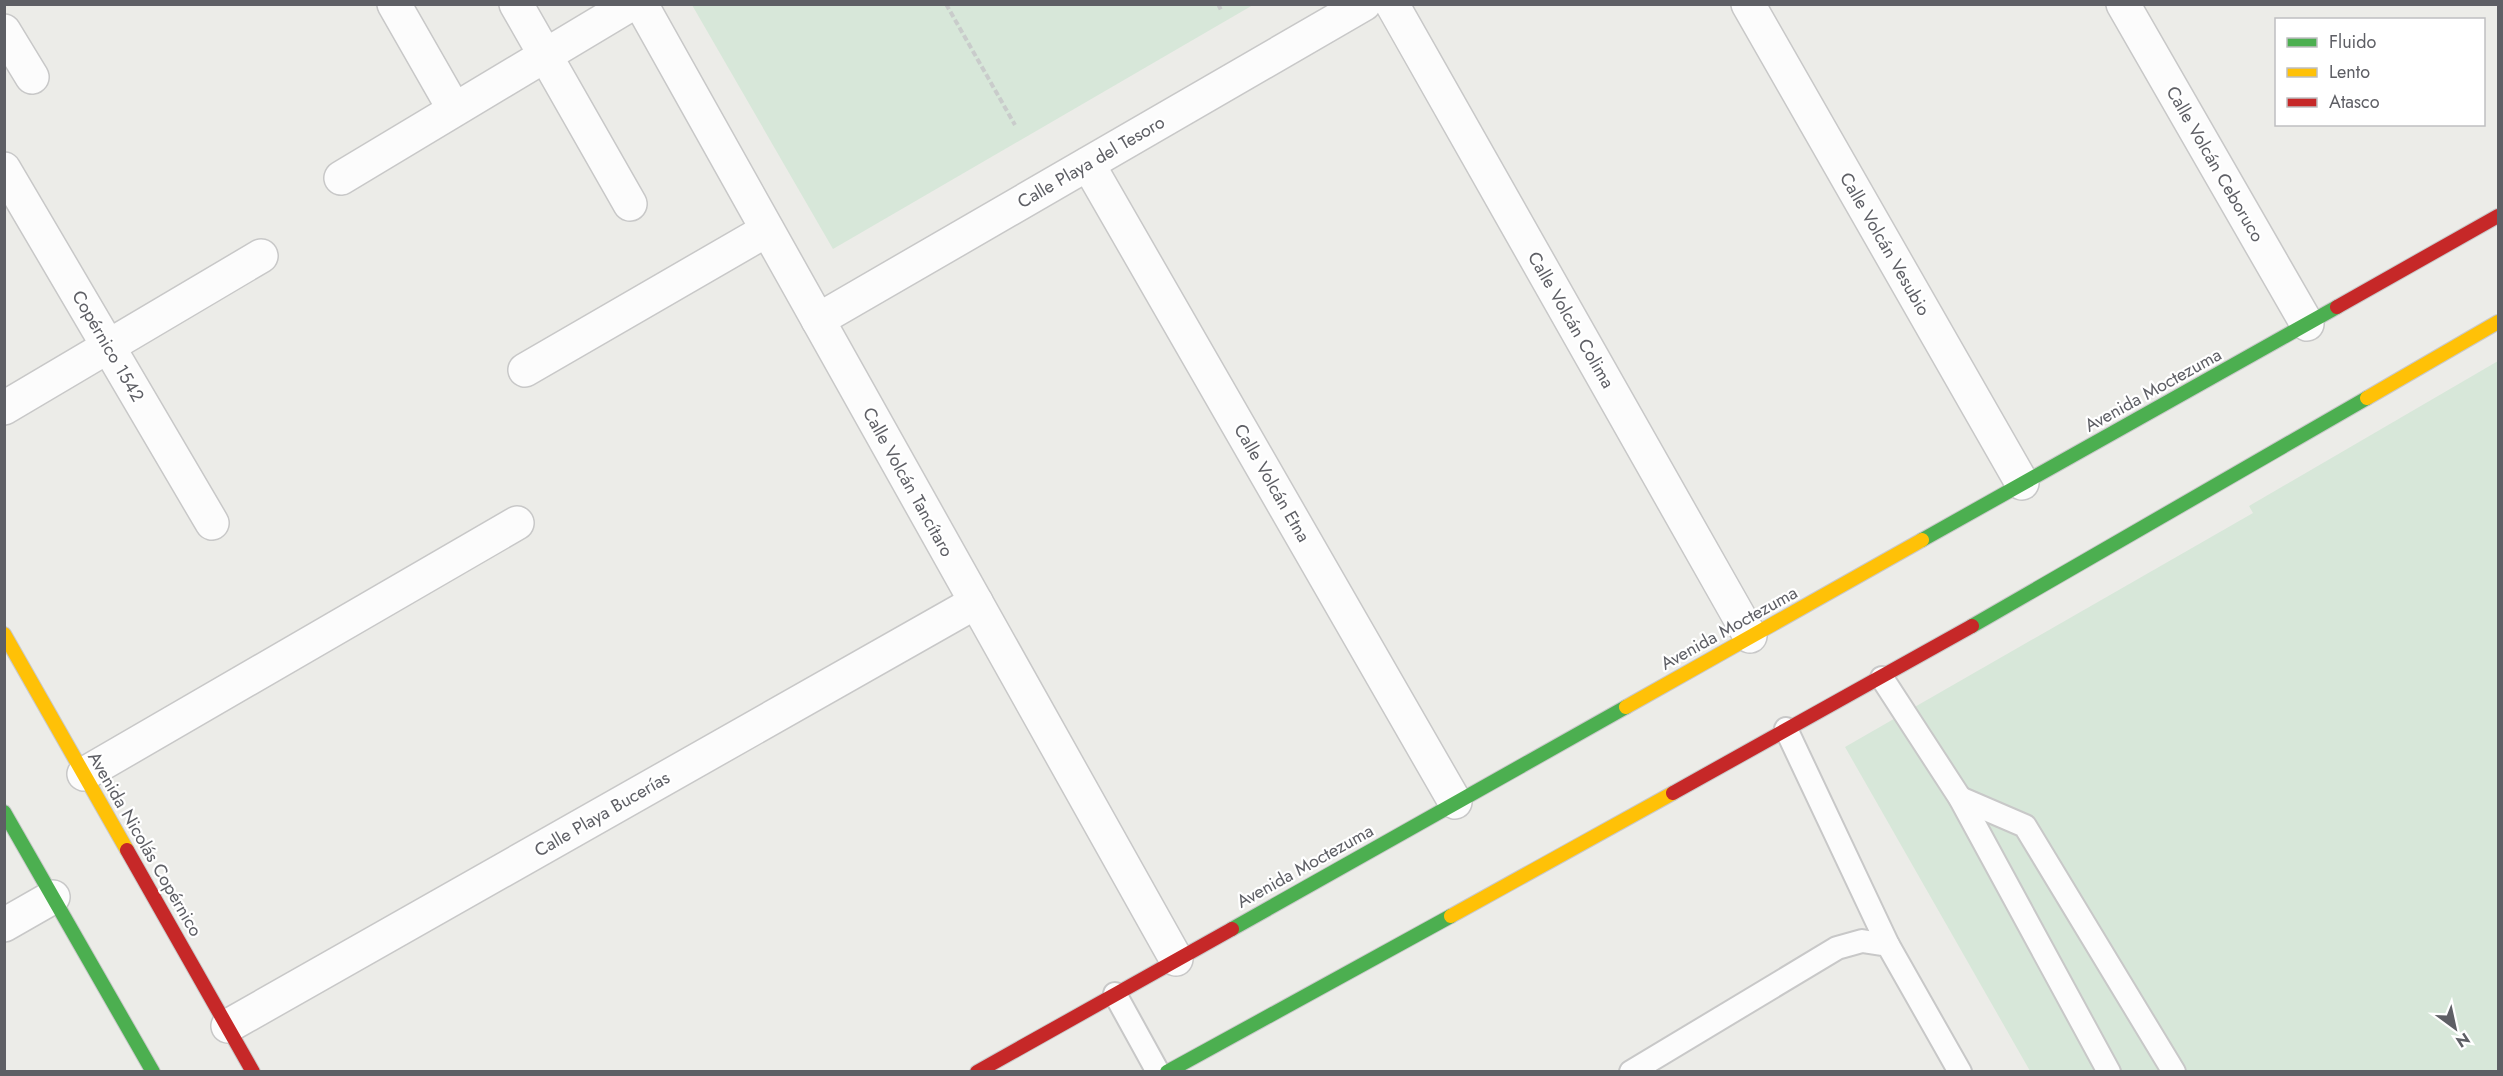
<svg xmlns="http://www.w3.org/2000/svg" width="2503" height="1076" font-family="Jost,sans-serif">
	<rect width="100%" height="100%" fill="#ecece8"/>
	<g fill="#d7e7d9">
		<polygon points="692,5 1253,5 833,249"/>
		<polygon points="2498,361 2498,1071 2030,1071 1845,747 2253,513 2249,506"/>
	</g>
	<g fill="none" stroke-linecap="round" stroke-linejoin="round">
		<defs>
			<g id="lane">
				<polyline points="1882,678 1960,798 2109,1072"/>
				<polyline points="1786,729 1888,945"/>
				<polyline points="1960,798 2025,826 2174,1072"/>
				<polyline points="1115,994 1158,1072"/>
				<polyline points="1631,1072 1837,948 1862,941 1888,945 1960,1072"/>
			</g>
			<g id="street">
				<polyline points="394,4 454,109"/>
				<polyline points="516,4 630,204"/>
				<polyline points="641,4 1176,959"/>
				<polyline points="1392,4 1750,636"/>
				<polyline points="1748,4 2022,483"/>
				<polyline points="2123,4 2307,324"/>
				<polyline points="4,31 32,77"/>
				<polyline points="1088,164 1455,802"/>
				<polyline points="4,169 212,523"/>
				<polyline points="341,178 631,4"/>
				<polyline points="818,320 1364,4"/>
				<polyline points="525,370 767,230"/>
				<polyline points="4,408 261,256"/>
				<polyline points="84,774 517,523"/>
				<polyline points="4,925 53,897"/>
				<polyline points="228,1026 976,602"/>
			</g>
			<g id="fast">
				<polyline points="1922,540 2337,307"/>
				<polyline points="1972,626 2367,398"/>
				<polyline points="4,812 153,1072"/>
				<polyline points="1232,929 1626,707"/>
				<polyline points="1167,1072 1451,916"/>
			</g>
			<g id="slow">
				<polyline points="2367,398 2498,322"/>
				<polyline points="4,634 127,850"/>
				<polyline points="1626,707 1922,540"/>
				<polyline points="1451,916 1673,793"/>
			</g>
			<g id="jam">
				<polyline points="2337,307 2498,216"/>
				<polyline points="1673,793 1972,626"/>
				<polyline points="127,850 253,1072"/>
				<polyline points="977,1072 1232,929"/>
			</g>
		</defs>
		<use href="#lane" stroke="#c8c8c8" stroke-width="26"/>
		<use href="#street" stroke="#c8c8c8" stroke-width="36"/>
		<use href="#fast" stroke="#c9c9ca" stroke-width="16"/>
		<use href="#slow" stroke="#c9c9ca" stroke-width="16"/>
		<use href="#jam" stroke="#c9c9ca" stroke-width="16"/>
		<g stroke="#c9cccb" stroke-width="4" stroke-dasharray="6 3" stroke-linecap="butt">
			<polyline points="946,4 1015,125"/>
			<polyline points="1218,4 1222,12"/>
		</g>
		<use href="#lane" stroke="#fcfcfc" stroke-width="22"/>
		<use href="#street" stroke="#fcfcfc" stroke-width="33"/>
		<use href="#fast" stroke="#4caf50" stroke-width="14"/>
		<use href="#slow" stroke="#ffc107" stroke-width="14"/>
		<use href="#jam" stroke="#c62828" stroke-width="14"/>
	</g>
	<g text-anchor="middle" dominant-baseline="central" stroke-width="4.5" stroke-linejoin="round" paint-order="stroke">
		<g font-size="18" fill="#5e5f65" stroke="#fff">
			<text transform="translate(1091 162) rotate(-30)">Calle Playa del Tesoro</text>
			<text transform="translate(2215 164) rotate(60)">Calle Volcán Ceboruco</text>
			<text transform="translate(1885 244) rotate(60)">Calle Volcán Vesubio</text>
			<text transform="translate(1571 320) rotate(60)">Calle Volcán Colima</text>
			<text transform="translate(108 346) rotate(60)">Copérnico 1542</text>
			<text transform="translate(2153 390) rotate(-29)">Avenida Moctezuma</text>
			<text transform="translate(908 482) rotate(61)">Calle Volcán Tancítaro</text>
			<text transform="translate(1272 483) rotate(60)">Calle Volcán Etna</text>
			<text transform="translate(1729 628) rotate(-29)">Avenida Moctezuma</text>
			<text transform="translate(602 814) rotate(-30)">Calle Playa Bucerías</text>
			<text transform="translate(145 844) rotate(60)">Avenida Nicolás Copérnico</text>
			<text transform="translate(1305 866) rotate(-29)">Avenida Moctezuma</text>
		</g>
	</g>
	<rect width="2503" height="1076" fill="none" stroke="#5e5f65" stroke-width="12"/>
	<rect x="2275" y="18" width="210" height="108" fill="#ffffff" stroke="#bfbfc1" stroke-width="1.5"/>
	<rect x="2287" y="38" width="30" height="9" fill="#4caf50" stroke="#bfbfc1" stroke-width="1.5"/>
	<text x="2329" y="48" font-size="18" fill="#5e5f65">Fluido</text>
	<rect x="2287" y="68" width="30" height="9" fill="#ffc107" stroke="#bfbfc1" stroke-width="1.5"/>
	<text x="2329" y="78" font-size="18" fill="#5e5f65">Lento</text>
	<rect x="2287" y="98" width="30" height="9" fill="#c62828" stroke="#bfbfc1" stroke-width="1.5"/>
	<text x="2329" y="108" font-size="18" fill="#5e5f65">Atasco</text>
	<g transform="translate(2455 1028) rotate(147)" stroke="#ffffff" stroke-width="4.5" paint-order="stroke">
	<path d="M0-4.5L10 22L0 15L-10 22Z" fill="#5e5f65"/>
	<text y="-9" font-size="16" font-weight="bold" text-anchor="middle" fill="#5e5f65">N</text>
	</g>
</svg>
